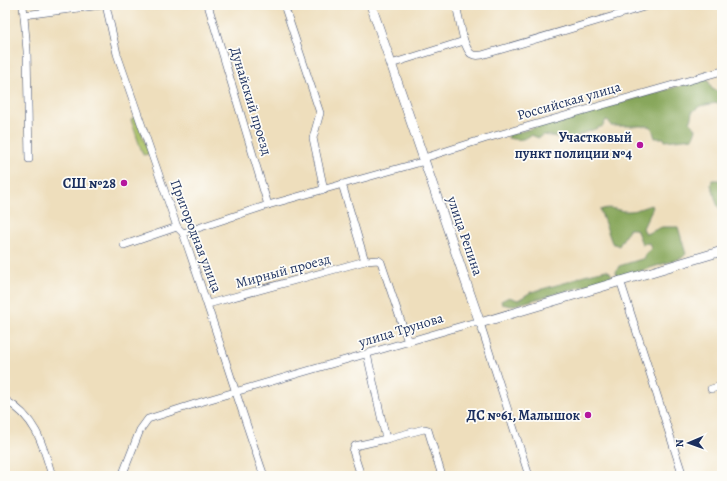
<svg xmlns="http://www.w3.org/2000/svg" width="727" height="481" font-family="Alegreya,serif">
	<rect width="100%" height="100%" fill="#fdfcf7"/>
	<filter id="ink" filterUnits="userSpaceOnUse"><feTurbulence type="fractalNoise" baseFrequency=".025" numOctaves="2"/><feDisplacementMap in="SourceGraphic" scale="8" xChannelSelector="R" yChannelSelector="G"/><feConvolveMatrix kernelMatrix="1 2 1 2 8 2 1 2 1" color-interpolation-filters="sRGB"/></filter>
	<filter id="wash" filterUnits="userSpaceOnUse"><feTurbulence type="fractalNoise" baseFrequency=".012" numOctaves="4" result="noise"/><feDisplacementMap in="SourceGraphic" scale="16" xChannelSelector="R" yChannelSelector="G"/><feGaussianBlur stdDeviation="0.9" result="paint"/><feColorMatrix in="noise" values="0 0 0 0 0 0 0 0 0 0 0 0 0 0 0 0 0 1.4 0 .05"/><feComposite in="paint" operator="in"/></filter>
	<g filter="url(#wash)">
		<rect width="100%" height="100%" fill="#eedebc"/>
		<polygon fill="#abc166" stroke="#637862" points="134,117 136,117 149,154 143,155 131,120"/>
		<g fill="#88a75b" stroke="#526b5c">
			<path d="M707,78L712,89L722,93V102L700,106L692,112L690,122L696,129L693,138L665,141L664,138H655L652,128L648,126H611L609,121L606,120L603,126L579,135L571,141L562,136L557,137L543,135L538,138L531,135C523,141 517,140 508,138L509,135Z"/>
			<path d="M712,180H722V211C715,206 715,193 711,185Z"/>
			<path d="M651,205L653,207L643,228L646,234L662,227H678L686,254L682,258L621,277L617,275L616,272L619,266L645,258V254L651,249L649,243L642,244L636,229H629L619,246L612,243L600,210C612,205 618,212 629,211C636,211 644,207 651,205Z"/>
			<polygon points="606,270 610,272 612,276 611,279 511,306 502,304 501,301 509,297 518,300 531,292 568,282 584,275"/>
		</g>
	</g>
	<g filter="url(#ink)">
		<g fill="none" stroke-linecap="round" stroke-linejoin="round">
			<defs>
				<g id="minor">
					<polyline points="23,5 27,51 29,159"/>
					<path d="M106,5L117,54L177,227L183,233C211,314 236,395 264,476"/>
					<polyline points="208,5 268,205"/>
					<polyline points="284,5 320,113 313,138 324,190"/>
					<polyline points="456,5 464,41"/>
					<polyline points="24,15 102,5"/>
					<path d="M391,64L464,41C469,52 469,57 482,55L651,5"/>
					<polyline points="424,158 484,139 722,71"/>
					<polyline points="342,184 365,261"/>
					<polyline points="183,233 268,205 425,161"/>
					<polyline points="124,245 177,227"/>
					<polyline points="620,280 683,476"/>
					<polyline points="208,304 365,261 378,260 381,262 408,342"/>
					<polyline points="367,354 386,439 424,429 428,430 442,476"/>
					<polyline points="711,389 722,386"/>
					<path d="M5,400C36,417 43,445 52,476"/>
					<polyline points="122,476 140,430 148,419 204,401 472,323 480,323 529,476"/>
					<polyline points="361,476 353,451 355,446 386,439"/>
					<polyline points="720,476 722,476"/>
				</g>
				<polyline id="tertiary" points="371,5 480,323 722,251"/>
			</defs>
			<use href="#minor" stroke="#3b496c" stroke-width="8"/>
			<use href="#tertiary" stroke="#3b496c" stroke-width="10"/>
			<use href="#minor" stroke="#fff" stroke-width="7"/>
			<use href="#tertiary" stroke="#fff" stroke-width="9"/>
		</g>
	</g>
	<g fill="#b5179e" stroke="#fdfcf7" stroke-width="1.5">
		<circle cx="640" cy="145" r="4"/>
		<circle cx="124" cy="183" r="4"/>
		<circle cx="588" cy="415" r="4"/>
	</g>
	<g text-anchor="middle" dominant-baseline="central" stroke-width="3.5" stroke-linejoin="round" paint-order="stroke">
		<g font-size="14" fill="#1b2f5e" stroke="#fdfcf7">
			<text transform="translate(251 101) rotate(73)">Дунайский проезд</text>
			<text transform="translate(569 101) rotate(-16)">Российская улица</text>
			<text transform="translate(196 236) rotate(69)">Пригородная улица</text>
			<text transform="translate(465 236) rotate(71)">улица Репина</text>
			<text transform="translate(283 271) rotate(-15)">Мирный проезд</text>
			<text transform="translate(401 330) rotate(-17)">улица Трунова</text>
		</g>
		<g font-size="14" font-weight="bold" fill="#1b2f5e" stroke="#fdfcf7" text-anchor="end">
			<text x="632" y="137">Участковый<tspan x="632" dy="16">пункт полиции №4</tspan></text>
			<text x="116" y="183">СШ №28</text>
			<text x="580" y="415">ДС №61, Малышок</text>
		</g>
	</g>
	<rect width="727" height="481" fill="none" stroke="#fdfcf7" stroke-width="20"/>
	<g transform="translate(689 443) rotate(268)" stroke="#fdfcf7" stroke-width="3" paint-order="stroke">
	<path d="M0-3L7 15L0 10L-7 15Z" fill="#1b2f5e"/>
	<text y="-6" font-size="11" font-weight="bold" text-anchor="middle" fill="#1b2f5e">N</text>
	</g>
</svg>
